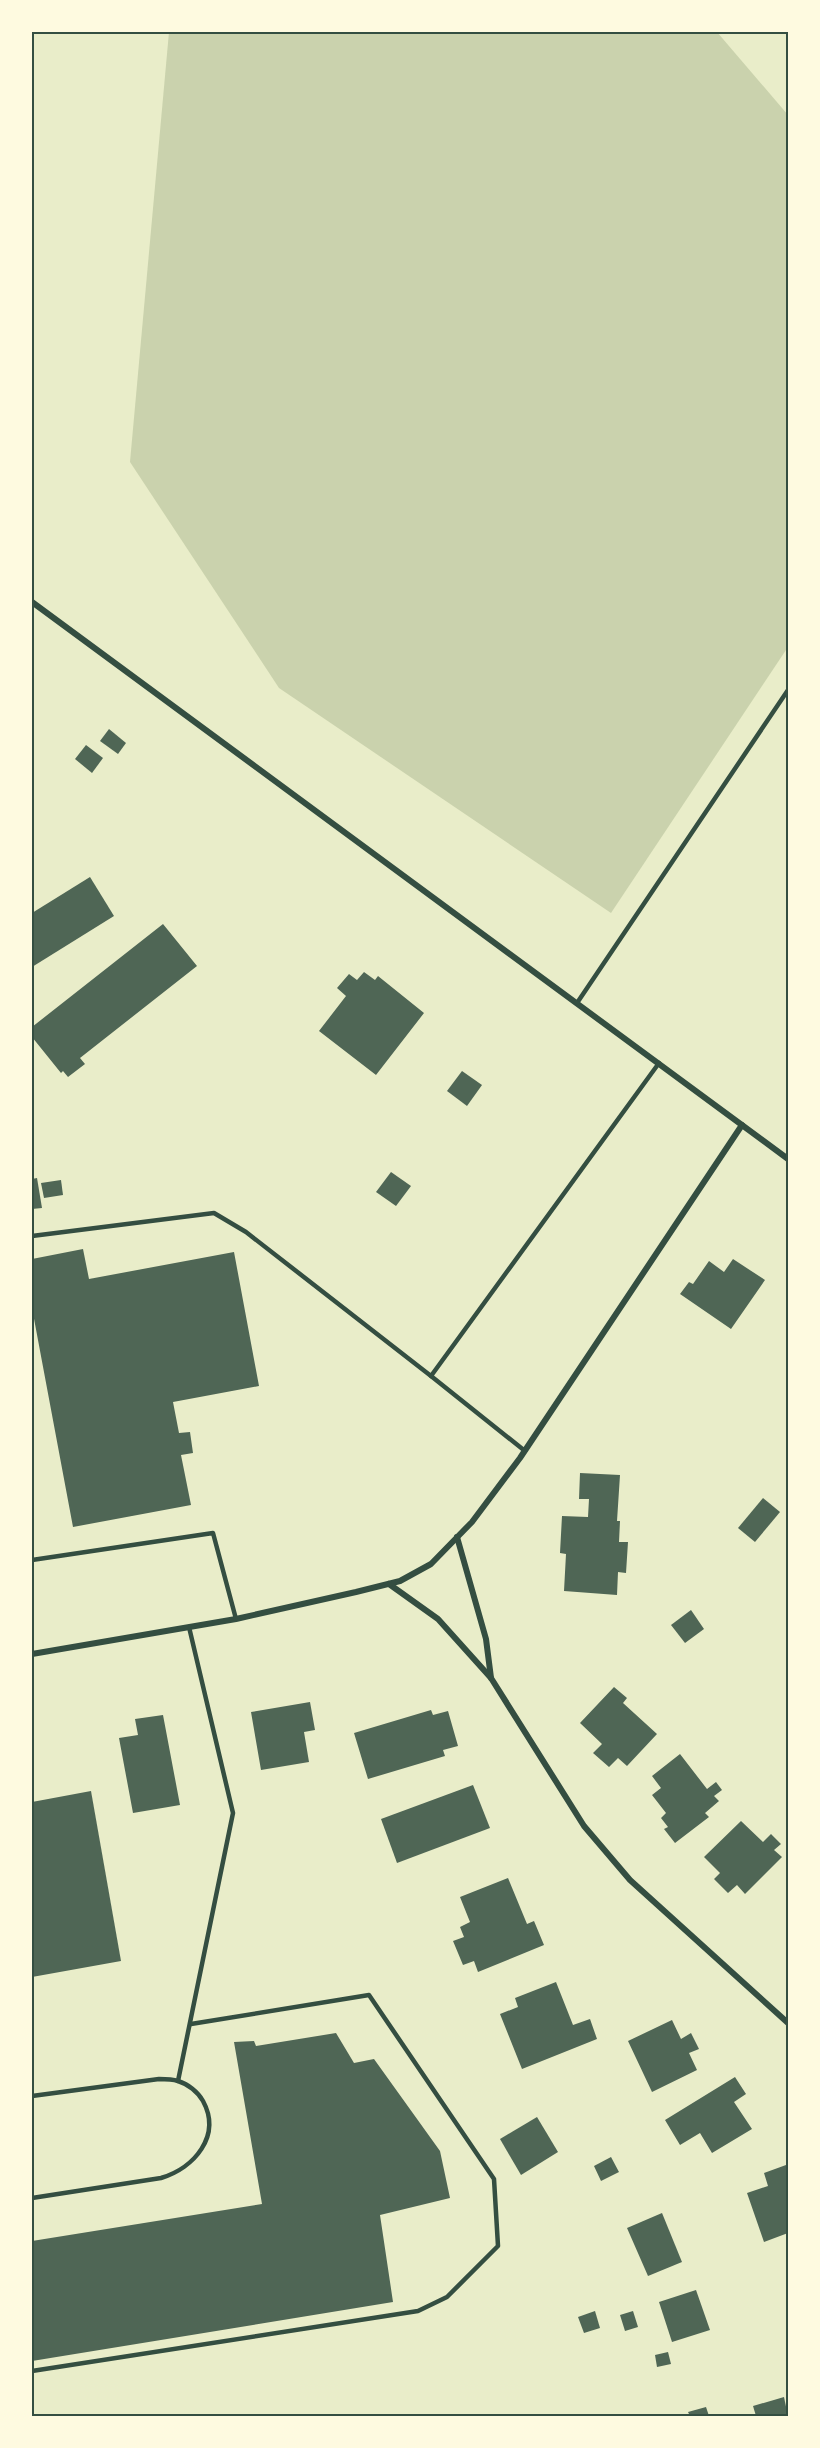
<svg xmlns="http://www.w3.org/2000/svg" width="820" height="2448" font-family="'Work Sans',sans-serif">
	<rect width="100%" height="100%" fill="#e9edc9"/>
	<polygon fill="#cad2ad" points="169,32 717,32 788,115 788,647 611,913 279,688 130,462"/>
	<g fill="#4f6655">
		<polygon points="109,729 126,743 118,754 100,741"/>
		<polygon points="86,745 103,758 92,773 75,759"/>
		<polygon points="90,877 114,916 32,967 32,913"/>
		<polygon points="163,924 197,966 80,1058 85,1064 68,1077 63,1071 61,1073 32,1037 32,1027"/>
		<polygon points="364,972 375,980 378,976 424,1013 376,1075 319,1031 346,996 337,988 349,974 357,980"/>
		<polygon points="462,1071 482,1085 467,1106 447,1091"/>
		<polygon points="391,1172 411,1186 396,1206 376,1192"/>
		<polygon points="37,1178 42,1208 32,1209 32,1179"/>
		<polygon points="61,1180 63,1195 44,1198 41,1183"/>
		<polygon points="83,1249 89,1279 234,1252 259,1386 173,1402 179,1433 190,1432 193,1453 181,1455 191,1505 73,1527 32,1308 32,1259"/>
		<polygon points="733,1259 765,1280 731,1329 680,1294 689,1282 693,1284 709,1261 724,1272"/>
		<polygon points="580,1473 620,1475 617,1521 620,1521 619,1542 628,1542 626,1573 618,1572 617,1595 564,1591 566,1554 560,1553 562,1516 588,1517 589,1499 579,1499"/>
		<polygon points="763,1498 780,1512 755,1542 738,1528"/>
		<polygon points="691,1610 704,1629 685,1643 671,1625"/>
		<polygon points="614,1687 627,1698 623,1703 657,1734 627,1766 618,1758 609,1767 593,1753 602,1744 580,1723"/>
		<polygon points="310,1702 315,1730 304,1732 309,1762 261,1770 251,1712"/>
		<polygon points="431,1710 433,1715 448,1711 458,1746 443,1750 445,1756 368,1779 354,1733"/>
		<polygon points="163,1715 180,1805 133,1813 119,1738 138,1735 135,1719"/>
		<polygon points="680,1754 707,1789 716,1782 722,1790 714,1796 719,1801 705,1813 709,1817 675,1843 664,1829 668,1827 661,1818 666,1813 652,1795 661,1788 652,1776"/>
		<polygon points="473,1785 490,1828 397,1863 381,1819"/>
		<polygon points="91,1791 121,1961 32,1977 32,1802"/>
		<polygon points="741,1821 763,1842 771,1834 781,1844 774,1850 782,1857 745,1894 737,1885 728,1893 714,1879 720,1873 704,1857"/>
		<polygon points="508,1878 527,1924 534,1921 544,1945 478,1972 474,1961 463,1965 453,1941 464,1937 460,1927 470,1922 460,1897"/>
		<polygon points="556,1982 573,2025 590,2019 597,2039 522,2069 500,2014 518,2007 515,1998"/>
		<polygon points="672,2020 681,2039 691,2033 699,2049 689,2053 697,2070 652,2092 628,2041"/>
		<polygon points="336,2033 354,2063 374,2059 440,2151 450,2198 380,2215 393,2302 32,2361 32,2241 262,2204 234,2042 254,2041 256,2046"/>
		<polygon points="735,2077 746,2094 734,2102 752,2129 712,2153 700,2133 680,2145 665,2120"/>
		<polygon points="537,2117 558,2152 521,2175 500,2139"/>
		<polygon points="611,2157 619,2172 601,2181 594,2166"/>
		<polygon points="786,2165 788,2171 788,2233 764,2242 747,2193 768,2186 764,2173"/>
		<polygon points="662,2213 682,2262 648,2276 627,2228"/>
		<polygon points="696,2290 710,2330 672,2342 659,2302"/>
		<polygon points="595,2311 600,2328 584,2333 578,2317"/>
		<polygon points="633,2311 638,2327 625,2331 620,2315"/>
		<polygon points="668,2352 671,2364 657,2367 655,2355"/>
		<polygon points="784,2397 788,2416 756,2416 753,2406"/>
		<polygon points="706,2407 709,2416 690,2416 688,2412"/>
	</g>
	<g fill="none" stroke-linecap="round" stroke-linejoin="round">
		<g stroke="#344e41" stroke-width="4.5">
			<polyline points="577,1003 788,690"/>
			<polyline points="32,1236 214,1213 246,1232 431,1376 659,1063"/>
			<polyline points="431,1376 525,1451"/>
			<polyline points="32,1560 213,1533 236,1619"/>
			<polyline points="178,2081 233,1813 189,1627"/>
			<path d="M32,2096L159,2079C165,2079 172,2079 178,2081C188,2084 198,2092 203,2101C222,2136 194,2168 161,2178L32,2198"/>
			<polyline points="32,2371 418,2311 447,2297 498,2246 494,2179 369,1995 191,2024"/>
		</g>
		<g stroke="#344e41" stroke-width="6">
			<polyline points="32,602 788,1159"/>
			<polyline points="457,1537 486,1639 491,1678"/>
			<polyline points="389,1584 438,1619 491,1678 584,1826 630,1880 788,2023"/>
			<polyline points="32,1654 236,1619 356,1592 400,1581 431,1564 472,1522 520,1458 742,1125"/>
		</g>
	</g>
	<rect width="820" height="2448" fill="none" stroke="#fefae0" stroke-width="66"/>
	<rect x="33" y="33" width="754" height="2382" fill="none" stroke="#344e41" stroke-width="2"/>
</svg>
